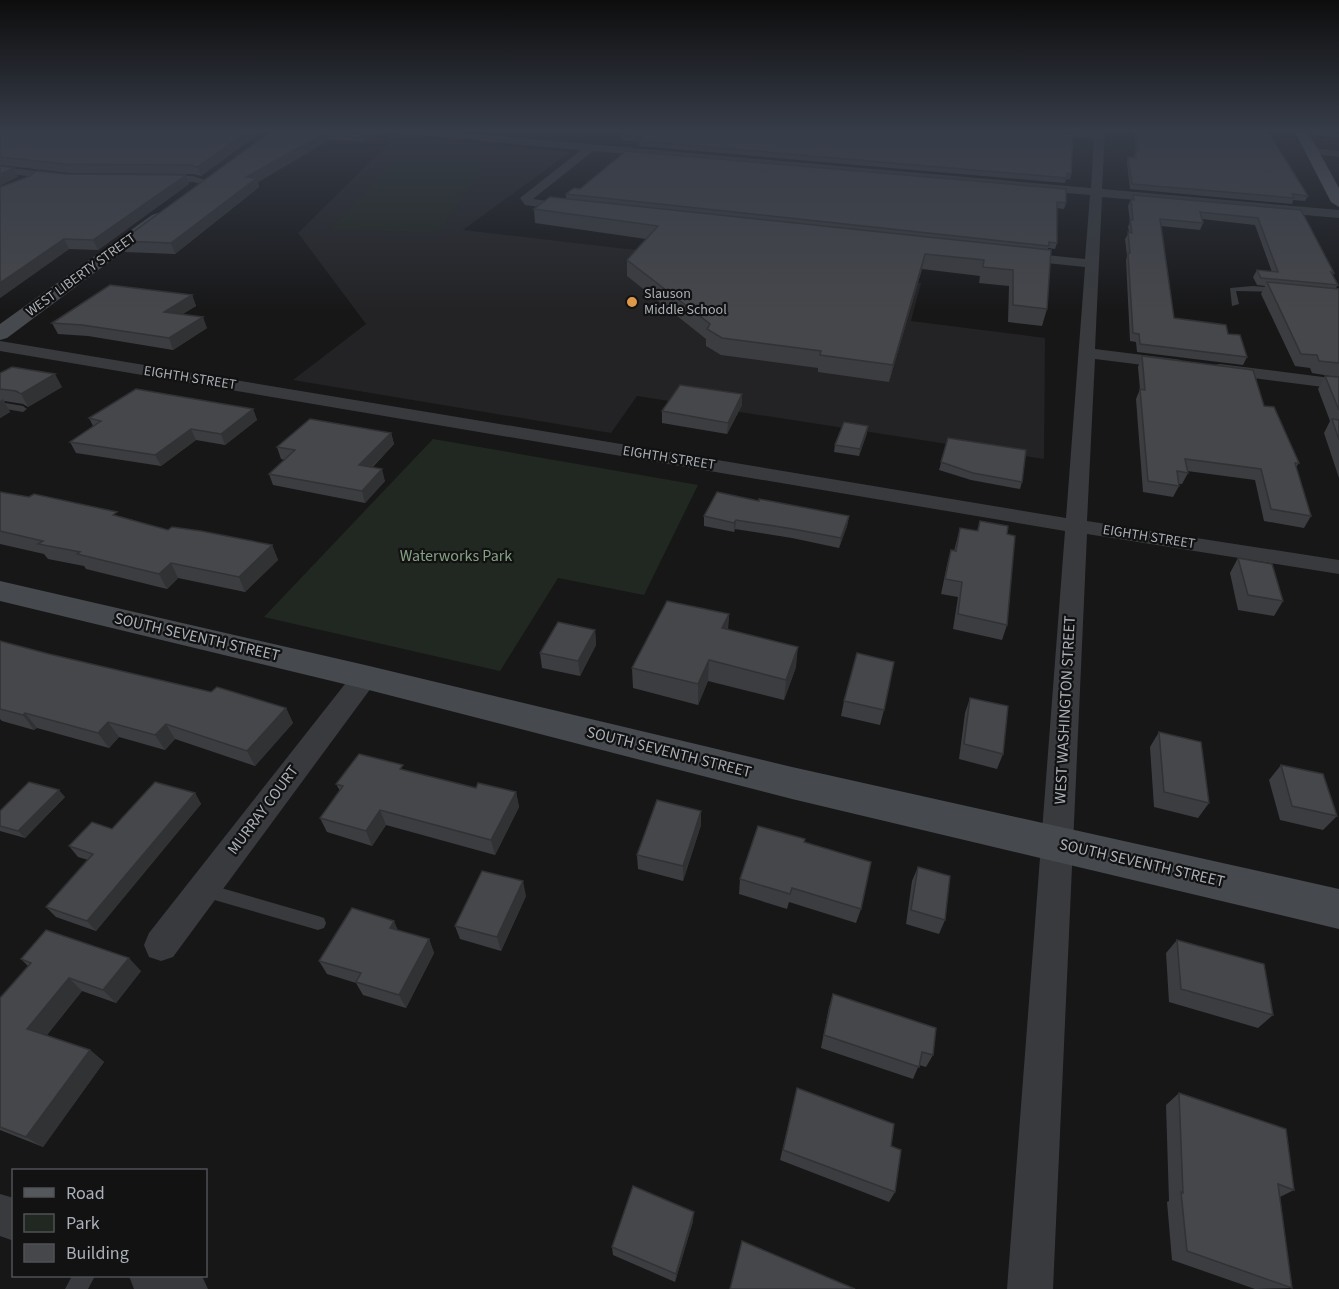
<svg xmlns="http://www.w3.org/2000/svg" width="1339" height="1289" font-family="'Source Sans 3',sans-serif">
	<rect width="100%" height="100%" fill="#171718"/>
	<polygon fill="#232325" points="396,136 570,152 463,230 921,283 911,321 1045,338 1044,459 637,396 611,433 293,380 366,324 298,233"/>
	<g fill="#212821">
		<polygon points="395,161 487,162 438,232 329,230"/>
		<polygon points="433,439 698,485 644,595 558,578 500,671 264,617"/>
	</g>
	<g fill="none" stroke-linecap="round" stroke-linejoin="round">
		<g fill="#383a3d" fill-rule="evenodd">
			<polygon points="1253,286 1278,288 1281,290 1278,292 1236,291 1239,304 1232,306 1230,288"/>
			<polygon points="0,402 23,406 27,409 23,412 0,408"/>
			<polygon points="204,883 318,916 324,918 326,923 324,928 318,930 204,897 199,895 196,890 199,885"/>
			<polygon points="72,1276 95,1276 88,1289 65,1289"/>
		</g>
		<g fill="#383a3d" fill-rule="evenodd">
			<polygon points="387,130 428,130 1091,188 1094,139 1030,133 1025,130 1095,133 1095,130 1105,130 1102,189 1339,210 1339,218 1102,197 1095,349 1175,359 1181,360 1183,364 1181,368 1175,369 1095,359 1087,521 1339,560 1339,574 1087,534 1053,1289 1007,1289 1065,531 0,351 0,341 1066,518 1085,267 1017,260 1010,256 1017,252 1085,259 1090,195 593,151 533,199 579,205 581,208 575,212 525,205 520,198 581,150 392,133"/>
			<polygon points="1322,130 1339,132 1339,138 1301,134 1296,131"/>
			<polygon points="1310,148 1339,151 1339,157 1306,153 1306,149"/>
			<polygon points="0,167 65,174 71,177 65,180 0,173"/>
			<polygon points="153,176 193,176 212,182 206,185 193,182 149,181 147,179"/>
			<polygon points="1220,364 1339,379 1339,389 1214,373 1211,369 1214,365"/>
			<polygon points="365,667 374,670 378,677 374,684 173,957 161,961 149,957 144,945 149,933 356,670"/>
			<polygon points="0,1194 14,1198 14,1241 0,1236"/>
			<polygon points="129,1276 202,1276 208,1289 134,1289"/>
		</g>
		<g fill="#46494d" fill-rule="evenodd">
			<polygon points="158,213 164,215 166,218 164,221 7,338 0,340 0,324 152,215"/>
			<polygon points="0,581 365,665 792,767 1339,889 1339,929 792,799 365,689 0,601"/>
		</g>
		<polygon fill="#54575c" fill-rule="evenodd" points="1294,130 1307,130 1339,188 1339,207 1331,202"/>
	</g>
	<g fill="#3c3d40">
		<polygon points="0,130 264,130 201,176 193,174 69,173 0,165"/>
		<polygon points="273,130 385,131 365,142 331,139 258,182 259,187 175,254 125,252 121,241"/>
		<polygon points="1134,130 1267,130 1308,196 1305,201 1293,200 1292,204 1130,189 1127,163 1128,157 1134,158 1134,156 1136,150"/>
		<polygon points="622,134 1071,174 1070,179 1066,179 1065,183 639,146 639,142 622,140"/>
		<polygon points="626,151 1066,203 1064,209 1057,208 1057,243 1055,249 1048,248 1048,249 1047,309 1042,326 1008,322 1009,286 979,283 980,276 922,269 889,382 818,372 818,368 721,355 706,346 706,339 627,276 627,260 646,239 535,223 534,209 566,199 566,194 580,189"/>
		<polygon points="65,174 186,175 189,184 98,250 69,249 0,298"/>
		<polygon points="1133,195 1301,210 1334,273 1333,275 1338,285 1336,288 1339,289 1339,478 1324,433 1330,421 1318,389 1325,376 1330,376 1312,373 1310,368 1295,366 1261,294 1265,286 1257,285 1253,277 1257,270 1272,272 1255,225 1202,219 1203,223 1200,230 1161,226 1174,318 1228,334 1247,357 1243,365 1137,352 1136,342 1130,341 1126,260 1127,256 1125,239 1129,232 1128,227 1130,221 1128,206 1131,199 1132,199"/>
		<polygon points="192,295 196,306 182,314 207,328 173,350 88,336 58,334 52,323"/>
		<polygon points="1142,356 1264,406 1299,463 1296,467 1311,516 1304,528 1264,521 1255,480 1187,471 1188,473 1182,484 1178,484 1179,486 1173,497 1143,492 1136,399 1140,389 1138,367"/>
		<polygon points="0,373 62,387 28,407 23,404 4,401 10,412 0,418"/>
		<polygon points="742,394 742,405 727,434 662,423 662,411"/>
		<polygon points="253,409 257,420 225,445 196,440 161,466 76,453 70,442 93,426 89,418"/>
		<polygon points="391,433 394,444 372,468 385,481 365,503 273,485 269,474 285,460 281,459 277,447"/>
		<polygon points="867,433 859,456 834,452 835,445"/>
		<polygon points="948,438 1022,482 1020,489 971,480 939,470"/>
		<polygon points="0,492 119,516 168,530 272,545 278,560 245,592 178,578 167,589 86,569 84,566 48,559 44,554 0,544"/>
		<polygon points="759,501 849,516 847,526 839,548 792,538 735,529 734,532 704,526 704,516"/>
		<polygon points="980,521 1007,534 1007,625 1002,640 953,629 958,597 941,594 947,565 951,550 954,551 960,528 977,531"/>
		<polygon points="1238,558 1283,601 1274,616 1238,610 1230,573"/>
		<polygon points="729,614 728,630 796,667 784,700 708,681 698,705 633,688 632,668"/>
		<polygon points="595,630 596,645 580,676 542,668 540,653"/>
		<polygon points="0,641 49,654 211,692 286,708 293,723 255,766 175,739 165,750 119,737 109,748 37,728 34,730 2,721 0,719"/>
		<polygon points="970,698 1003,754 997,769 959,759 965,713"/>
		<polygon points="844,701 884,710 880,725 841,716"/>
		<polygon points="1159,732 1209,803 1198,818 1154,807 1150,747"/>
		<polygon points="1281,765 1337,816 1323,830 1280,820 1269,780"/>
		<polygon points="404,770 476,788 516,792 519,807 495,855 386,825 372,846 327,832 320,818 340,791 336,784"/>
		<polygon points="195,793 201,804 96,931 56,917 46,907 88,860 78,857 69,846 112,829"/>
		<polygon points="65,797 25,838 0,831 0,811"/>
		<polygon points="701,825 683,881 638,869 637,855"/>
		<polygon points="804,843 861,909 856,923 789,902 787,909 739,894 740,879"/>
		<polygon points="918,867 945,920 939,934 906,924 912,881"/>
		<polygon points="526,896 501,951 460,939 455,926"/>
		<polygon points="398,930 429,939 434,953 406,1008 363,995 356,983 327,974 319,961"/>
		<polygon points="1177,940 1273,1015 1258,1028 1169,1002 1166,953"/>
		<polygon points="21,959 141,971 116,1003 82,991 47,1035 90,1050 104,1062 43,1147 0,1130 0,998 28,966"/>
		<polygon points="833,994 933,1055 926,1067 919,1065 913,1079 821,1048 829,1007"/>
		<polygon points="797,1088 891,1146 895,1192 889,1202 780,1160"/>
		<polygon points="1179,1093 1294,1190 1280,1197 1292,1288 1255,1289 1172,1260 1167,1202 1169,1201 1166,1105"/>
		<polygon points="693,1221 675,1282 613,1255 612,1247"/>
	</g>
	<g fill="#313234">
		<polygon points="250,130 264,130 201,176 197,167"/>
		<polygon points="369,130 385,130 365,142 363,134"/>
		<polygon points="329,131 331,139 258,182 259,187 175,254 171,243 246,177"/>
		<polygon points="14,168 18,177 0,186 0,174"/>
		<polygon points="186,175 189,184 98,250 93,240"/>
		<polygon points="64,239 69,249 0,298 0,283"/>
		<polygon points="925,254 922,269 889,382 893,365"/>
		<polygon points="192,295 196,306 169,323 164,312"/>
		<polygon points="203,317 207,328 173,350 169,338"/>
		<polygon points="55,374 62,387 28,407 21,394"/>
		<polygon points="742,394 742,405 727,434 728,423"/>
		<polygon points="3,399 10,412 0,418 0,401"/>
		<polygon points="253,409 257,420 225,445 221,434"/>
		<polygon points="868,426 867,433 859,456 860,449"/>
		<polygon points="191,429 196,440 161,466 155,455"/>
		<polygon points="391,433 394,444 362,477 359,465"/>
		<polygon points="382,469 385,481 365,503 362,491"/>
		<polygon points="849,516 847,526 839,548 841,538"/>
		<polygon points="736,520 735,529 734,532 734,523"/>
		<polygon points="272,545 278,560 245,592 239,577"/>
		<polygon points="171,563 178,578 167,589 159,574"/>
		<polygon points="729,614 727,634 722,628"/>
		<polygon points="595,630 596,645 580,676 578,661"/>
		<polygon points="798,647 796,667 784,700 786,680"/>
		<polygon points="709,660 708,681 698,705 698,684"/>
		<polygon points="286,708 293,723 255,766 247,751"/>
		<polygon points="25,713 37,728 34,730 23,715"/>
		<polygon points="108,722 119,737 109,748 98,733"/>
		<polygon points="166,724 175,739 165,750 155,735"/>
		<polygon points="59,790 65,797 25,838 18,831"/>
		<polygon points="516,792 519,807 495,855 491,840"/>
		<polygon points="195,793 201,804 96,931 87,921"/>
		<polygon points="380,810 386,825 372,846 366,831"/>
		<polygon points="701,811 701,825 683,881 683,866"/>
		<polygon points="523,881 526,896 501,951 497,937"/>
		<polygon points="394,921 400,935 390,928"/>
		<polygon points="429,939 434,953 406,1008 399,995"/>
		<polygon points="129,958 141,971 116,1003 103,990"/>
		<polygon points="69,978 82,991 42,1041 27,1029"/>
		<polygon points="90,1050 104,1062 43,1147 26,1137"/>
		<polygon points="694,1212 693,1221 675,1282 676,1274"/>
	</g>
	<g fill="#46474b" stroke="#313234" stroke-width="1.5">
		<polygon points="0,130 250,130 197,167 190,165 65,164 0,157"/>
		<polygon points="273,130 369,130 363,134 329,131 246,177 257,178 171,243 121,241"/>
		<polygon points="628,130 1032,130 1073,134 1071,174 1067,173 1067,178 639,141 643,138 622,134"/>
		<polygon points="1136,130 1267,130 1308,196 1292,194 1294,198 1132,184 1128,157 1136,158 1135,150 1138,151"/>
		<polygon points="626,151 1066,189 1066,203 1057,202 1057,243 1049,242 1049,246 566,194 574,188 580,189"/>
		<polygon points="0,166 14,168 0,174"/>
		<polygon points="36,171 65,174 186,175 93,240 64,239 0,283 0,187 30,176"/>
		<polygon points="1133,195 1301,210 1334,273 1331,272 1338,285 1261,278 1257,270 1278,272 1258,218 1200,212 1203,223 1160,219 1174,318 1226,325 1228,334 1240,335 1247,357 1140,344 1139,334 1133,333 1128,253 1130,253 1128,232 1132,233 1130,220 1133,220 1131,199 1134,200"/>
		<polygon points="550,197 1051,250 1047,309 1013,305 1013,270 983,267 984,260 925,254 893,365 820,355 821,351 722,338 707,329 710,324 627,260 658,226 534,209"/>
		<polygon points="1267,282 1339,289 1339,363 1319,361 1317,355 1301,354"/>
		<polygon points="110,285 192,295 164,312 203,317 169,338 82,325 52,323"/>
		<polygon points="1142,356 1253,370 1264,406 1274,407 1299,463 1295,463 1311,516 1271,509 1261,469 1185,459 1188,473 1177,471 1179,486 1148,481 1140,389 1145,390"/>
		<polygon points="12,367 55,374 21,394 16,391 0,389 0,373"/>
		<polygon points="1325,376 1339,377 1339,410"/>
		<polygon points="680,385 742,394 728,423 662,411"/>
		<polygon points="136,389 253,409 221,434 191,429 155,455 70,442 101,421 89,418"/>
		<polygon points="310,419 391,433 359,465 382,469 362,491 269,474 295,450 277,447"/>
		<polygon points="1332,419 1339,420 1339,440"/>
		<polygon points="844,422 868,426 860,449 835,445"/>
		<polygon points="948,438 1026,450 1022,482 973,473 941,462"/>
		<polygon points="0,492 29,497 34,494 117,512 113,515 168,530 172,527 201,531 272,545 239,577 171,563 159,574 77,554 80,552 38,544 43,541 0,531"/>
		<polygon points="717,492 759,501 759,499 849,516 841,538 793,529 736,520 734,523 704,516"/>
		<polygon points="980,521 1008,526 1007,534 1015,536 1007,625 958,614 962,582 945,579 951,550 956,551 960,528 978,531"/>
		<polygon points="1238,558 1272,564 1283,601 1248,595"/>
		<polygon points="667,601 729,614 722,628 798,647 786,680 709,660 698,684 632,668"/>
		<polygon points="558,622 595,630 578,661 540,653"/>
		<polygon points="0,641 49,654 211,692 217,687 286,708 247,751 166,724 155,735 108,722 98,733 25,713 23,715 0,709"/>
		<polygon points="857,653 894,662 884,710 844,701"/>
		<polygon points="970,698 1008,706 1003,754 964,744"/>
		<polygon points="1159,732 1201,742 1209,803 1164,792"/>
		<polygon points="359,754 403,765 400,769 476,788 478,783 516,792 491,840 380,810 366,831 320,818 343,786 336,784"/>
		<polygon points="1281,765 1323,774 1337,816 1292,806"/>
		<polygon points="29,782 59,790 18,831 0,826 0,811"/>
		<polygon points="155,782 195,793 87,921 46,907 93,854 69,846 92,822 112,829"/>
		<polygon points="657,800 701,811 683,866 637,855"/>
		<polygon points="758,826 805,839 804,842 871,862 861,909 792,888 790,894 740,879"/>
		<polygon points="918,867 950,876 945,920 911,910"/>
		<polygon points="482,871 523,881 497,937 455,926"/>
		<polygon points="352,908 394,921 390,928 429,939 399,995 356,982 361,973 319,961"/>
		<polygon points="46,930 129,958 103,990 69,978 27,1029 90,1050 26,1137 0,1127 0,998 31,963 21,959"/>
		<polygon points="1177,940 1264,964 1273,1015 1181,989"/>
		<polygon points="833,994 936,1028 933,1055 922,1052 919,1067 824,1035"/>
		<polygon points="797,1088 894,1124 891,1146 901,1150 895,1192 783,1150"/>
		<polygon points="1179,1093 1286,1129 1294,1190 1278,1184 1292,1288 1187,1251 1181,1192 1183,1193"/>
		<polygon points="633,1186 694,1212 676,1274 612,1247"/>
		<polygon points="742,1241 855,1289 730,1289"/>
	</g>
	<linearGradient id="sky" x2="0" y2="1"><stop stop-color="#0d0d0d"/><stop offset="0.42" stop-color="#363c48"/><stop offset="1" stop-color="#363c48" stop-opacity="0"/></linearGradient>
	<rect width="1339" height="311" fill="url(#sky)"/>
	<circle fill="#de9849" stroke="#121213" stroke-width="2" cx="632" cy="302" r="6"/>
	<g text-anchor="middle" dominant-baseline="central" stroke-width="4.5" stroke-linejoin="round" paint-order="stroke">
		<g font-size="14" fill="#aab0b7" stroke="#121213">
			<text transform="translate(81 275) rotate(-36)">WEST LIBERTY STREET</text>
			<text transform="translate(190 378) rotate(9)">EIGHTH STREET</text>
			<text transform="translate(669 458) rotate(9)">EIGHTH STREET</text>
			<text transform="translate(1149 537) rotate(9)">EIGHTH STREET</text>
		</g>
		<g font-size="14" fill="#aab0b7" stroke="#121213" text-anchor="start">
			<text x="644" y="294">Slauson<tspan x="644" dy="16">Middle School</tspan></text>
		</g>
		<g font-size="16" fill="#85a083" stroke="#121213">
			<text x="456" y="556">Waterworks Park</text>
		</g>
		<g font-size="16" fill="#aab0b7" stroke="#121213">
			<text transform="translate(197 637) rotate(13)">SOUTH SEVENTH STREET</text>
			<text transform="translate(1065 710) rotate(-87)">WEST WASHINGTON STREET</text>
			<text transform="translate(669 752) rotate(14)">SOUTH SEVENTH STREET</text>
			<text transform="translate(263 810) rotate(-53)">MURRAY COURT</text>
			<text transform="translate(1142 863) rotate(13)">SOUTH SEVENTH STREET</text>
		</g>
	</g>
	<rect x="12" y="1169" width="195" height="108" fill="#121213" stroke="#4f5155" stroke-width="1.5"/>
	<rect x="24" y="1188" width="30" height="9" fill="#54575c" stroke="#4f5155" stroke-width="1.5"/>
	<text x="66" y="1199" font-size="18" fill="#aab0b7">Road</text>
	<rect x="24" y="1214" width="30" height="18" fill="#212821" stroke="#4f5155" stroke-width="1.5"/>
	<text x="66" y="1229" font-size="18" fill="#aab0b7">Park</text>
	<rect x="24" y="1244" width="30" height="18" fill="#46474b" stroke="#4f5155" stroke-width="1.5"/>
	<text x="66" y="1259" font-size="18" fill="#aab0b7">Building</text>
</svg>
